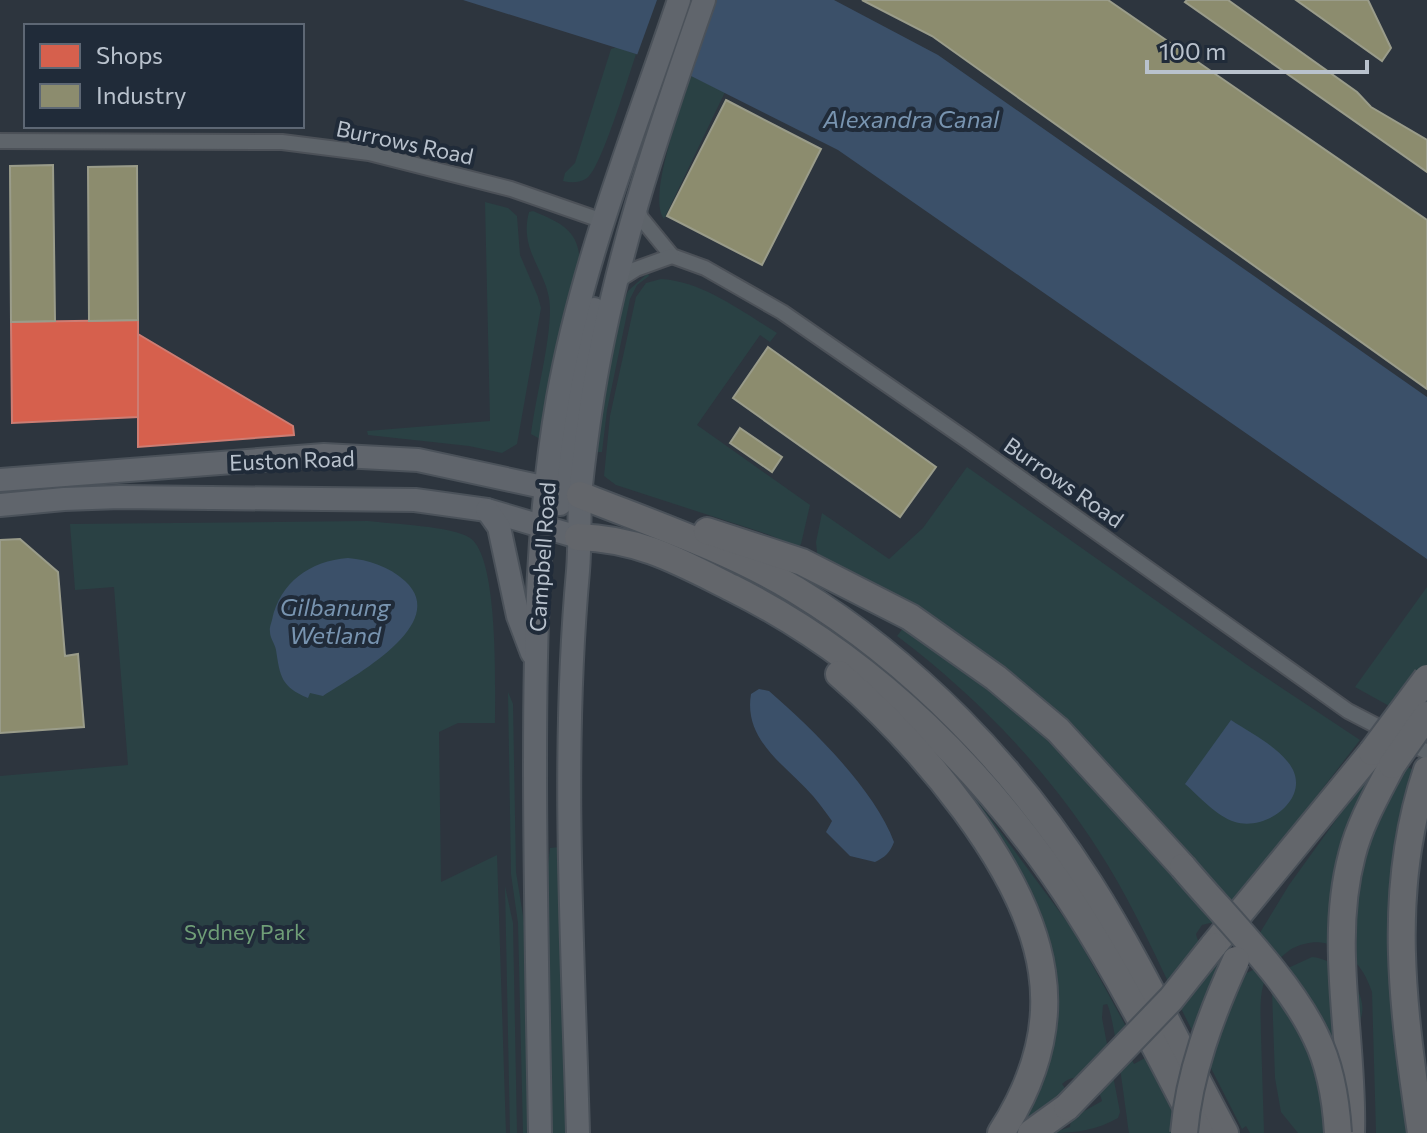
<svg xmlns="http://www.w3.org/2000/svg" width="1427" height="1133" font-family="Commissioner,sans-serif">
	<rect width="100%" height="100%" fill="#2d353e"/>
	<g fill="#2a4144">
		<path d="M617,47L636,54C629,75 601,169 587,178C580,183 571,183 563,181L565,173L575,163L611,49Z"/>
		<path d="M691,76L725,92L664,219C647,195 682,106 691,76Z"/>
		<polygon points="485,202 508,208 517,216 520,255 538,297 541,308 517,444 502,453 469,446 368,435 367,431 490,421"/>
		<path d="M533,211C566,225 581,232 580,271L544,429L540,439L531,434C536,395 550,345 550,309C550,272 518,253 529,212Z"/>
		<polygon points="648,273 649,276 637,285 630,299 607,410 602,452 594,452 619,313 628,291"/>
		<path d="M661,279C702,281 743,312 777,333L770,342L760,335L697,425L810,505L801,544L798,547L767,534L616,485L604,476L610,416L636,297L646,283Z"/>
		<path d="M967,467L1250,667L1360,740L1217,925L1210,923L1202,925L1196,934C1200,954 1225,965 1242,975L1255,969L1261,957L1258,936L1289,885L1377,763L1364,844L1401,764L1416,771L1403,809L1415,1133H1376L1372,992C1364,968 1352,954 1328,944C1317,940 1303,943 1293,948C1280,956 1267,971 1263,986C1259,1001 1261,1019 1261,1035C1262,1068 1263,1100 1264,1133H1250L1246,1126L1242,1129C1218,1082 1194,1035 1171,988C1148,940 1126,892 1097,848C1045,767 974,694 897,636L907,623L1139,803L1086,741L1045,705L817,553L816,542L822,513L889,559L923,528Z"/>
		<path d="M368,521C391,524 453,526 470,538C499,557 495,688 495,723H458L439,732L441,882L497,855L506,1133H0V776L128,765L114,587L75,590L70,524Z"/>
		<polygon points="1427,587 1427,727 1355,687"/>
		<polygon points="508,692 513,704 516,872 524,922 525,949 528,1133 523,1133 518,923 511,874"/>
		<path d="M976,799L1074,931L1129,1032L1121,1039L1134,1064L1145,1058L1183,1133H1129C1126,1113 1114,1014 1107,1004L1103,1005L1102,1018L1120,1112L1118,1118C1097,1130 1076,1133 1052,1133L1070,1127L1071,1117L1075,1113L1079,1114L1102,1101C1098,1082 1078,1069 1062,1084L1068,1092L1028,1125L1024,1119L1052,1018L972,803Z"/>
		<polygon points="560,847 566,1133 550,1133 546,883 550,848"/>
		<polygon points="505,886 513,923 517,1133 510,1133"/>
		<path d="M1312,957C1340,959 1375,996 1358,1025C1353,1033 1332,1045 1324,1053L1361,1069L1365,1085L1366,1133H1298L1281,1112L1275,1078L1272,991L1286,969Z"/>
	</g>
	<g fill="#3b5069">
		<polygon points="463,0 834,0 938,55 1427,397 1427,559 838,150 691,76 636,54"/>
		<path d="M348,558C369,560 388,566 405,581C452,624 352,677 323,696L310,693L308,698C281,687 280,676 276,650C275,644 270,638 270,632C269,628 271,624 272,620C280,582 310,561 348,558Z"/>
		<path d="M759,689L769,691C811,727 875,790 894,842C890,853 885,857 875,862L850,856L826,832L832,821C826,813 820,804 813,796C787,766 743,741 751,694Z"/>
		<path d="M1231,720C1249,732 1273,744 1287,761C1316,794 1269,832 1235,822C1216,816 1199,796 1185,784Z"/>
	</g>
	<polygon fill="#2d353e" points="657,0 717,0 689,80 636,58"/>
	<g fill="#d6604d" stroke="#cd7d73" stroke-width="2">
		<polygon points="138,320 138,417 12,423 11,322"/>
		<polygon points="138,334 293,426 294,435 138,447"/>
	</g>
	<g fill="#8c8c6e" stroke="#9a9c8a" stroke-width="2">
		<polygon points="862,0 1108,0 1427,220 1427,389 932,36"/>
		<polygon points="1187,0 1228,0 1357,92 1371,107 1427,140 1427,172 1185,2"/>
		<polygon points="1296,0 1368,0 1391,48 1382,61"/>
		<polygon points="726,100 821,149 762,265 667,216"/>
		<polygon points="53,165 55,321 11,322 10,166"/>
		<polygon points="137,166 138,320 89,321 88,167"/>
		<polygon points="768,347 936,467 900,517 733,398"/>
		<polygon points="740,428 782,457 772,472 730,443"/>
		<polygon points="20,539 58,572 65,656 78,654 84,727 0,733 0,540"/>
	</g>
	<g fill="none" stroke-linecap="round" stroke-linejoin="round">
		<defs>
			<g id="street">
				<polyline points="0,141 282,142 369,153 511,189 603,221"/>
				<polyline points="637,206 641,218 672,256 705,268 782,312 967,440 1348,711 1427,752"/>
				<polyline points="617,281 636,269 672,256"/>
			</g>
			<g id="primary">
				<polyline points="0,480 324,455 418,460 580,495"/>
				<polyline points="560,504 573,416 594,309"/>
				<polyline points="0,505 64,499 120,497 415,500 487,510 578,537"/>
				<polyline points="487,510 499,527 518,616 532,653"/>
				<path d="M540,1133C538,1010 535,888 535,765C535,642 537,519 558,398C582,261 635,131 679,0"/>
				<path d="M578,1133C573,946 561,757 578,571C580,547 579,522 580,498C582,470 586,442 590,414C610,273 657,134 704,0"/>
			</g>
			<g id="highway">
				<path d="M580,495C653,524 728,549 796,590C914,662 1015,767 1089,883C1140,963 1180,1050 1225,1133"/>
				<polyline points="707,531 802,562 910,617 996,678 1058,730 1183,867"/>
				<path d="M578,537C640,539 678,561 732,588C874,659 992,777 1077,910C1123,982 1161,1058 1200,1133"/>
				<path d="M839,674C917,742 1027,867 1042,972C1051,1030 1032,1085 1001,1133"/>
				<polyline points="1213,946 1372,752"/>
				<polyline points="1031,1133 1067,1107"/>
				<path d="M1351,1133C1354,1041 1328,945 1352,855C1360,823 1377,794 1392,765"/>
				<path d="M1421,1133C1403,1009 1386,891 1427,770"/>
			</g>
		</defs>
		<use href="#street" stroke="#4c5158" stroke-width="18"/>
		<use href="#primary" stroke="#4b525a" stroke-width="26"/>
		<use href="#highway" stroke="#4a5159" stroke-width="30"/>
		<use href="#street" stroke="#5e646a" stroke-width="14"/>
		<use href="#primary" stroke="#60656c" stroke-width="22"/>
		<use href="#highway" stroke="#63666b" stroke-width="26"/>
		<defs>
			<g id="highway-bridge">
				<polyline points="1372,752 1427,678"/>
				<polyline points="1392,765 1427,715"/>
				<path d="M1183,867C1225,917 1289,979 1316,1037C1331,1067 1336,1100 1338,1133"/>
				<polyline points="1067,1107 1171,999 1213,946"/>
				<path d="M1184,1133C1189,1073 1211,1015 1236,960"/>
			</g>
		</defs>
		<use href="#highway-bridge" stroke="#4a5159" stroke-width="30" stroke-linecap="butt"/>
		<use href="#highway-bridge" stroke="#63666b" stroke-width="26"/>
	</g>
	<g text-anchor="middle" dominant-baseline="central" stroke-width="8" stroke-linejoin="round" paint-order="stroke">
		<g font-size="22" fill="#b9c2cd" stroke="#202b39">
			<text transform="translate(405 142) rotate(12)">Burrows Road</text>
			<text transform="translate(292 460) rotate(-2)">Euston Road</text>
			<text transform="translate(1064 482) rotate(35)">Burrows Road</text>
			<text transform="translate(542 557) rotate(-86)">Campbell Road</text>
		</g>
		<g font-size="22" fill="#6f9e77" stroke="#202b39">
			<text x="245" y="931">Sydney Park</text>
		</g>
		<g font-size="24" font-style="italic" fill="#7894b0" stroke="#202b39">
			<text x="911" y="118">Alexandra Canal</text>
			<text x="335" y="606">Gilbanung<tspan x="335" dy="28">Wetland</tspan></text>
		</g>
	</g>
	<rect x="24" y="24" width="280" height="104" fill="#202b39" stroke="#5d6774" stroke-width="2"/>
	<rect x="40" y="44" width="40" height="24" fill="#d6604d" stroke="#5d6774" stroke-width="2"/>
	<text x="96" y="64" font-size="24" fill="#b9c2cd">Shops</text>
	<rect x="40" y="84" width="40" height="24" fill="#8c8c6e" stroke="#5d6774" stroke-width="2"/>
	<text x="96" y="104" font-size="24" fill="#b9c2cd">Industry</text>
	<path d="M1147 60v12h220v-12" fill="none" stroke="#b9c2cd" stroke-width="4"/>
	<text x="1159" y="60" font-size="24" fill="#b9c2cd" stroke="#202b39" stroke-width="6" paint-order="stroke">100 m</text>
</svg>
